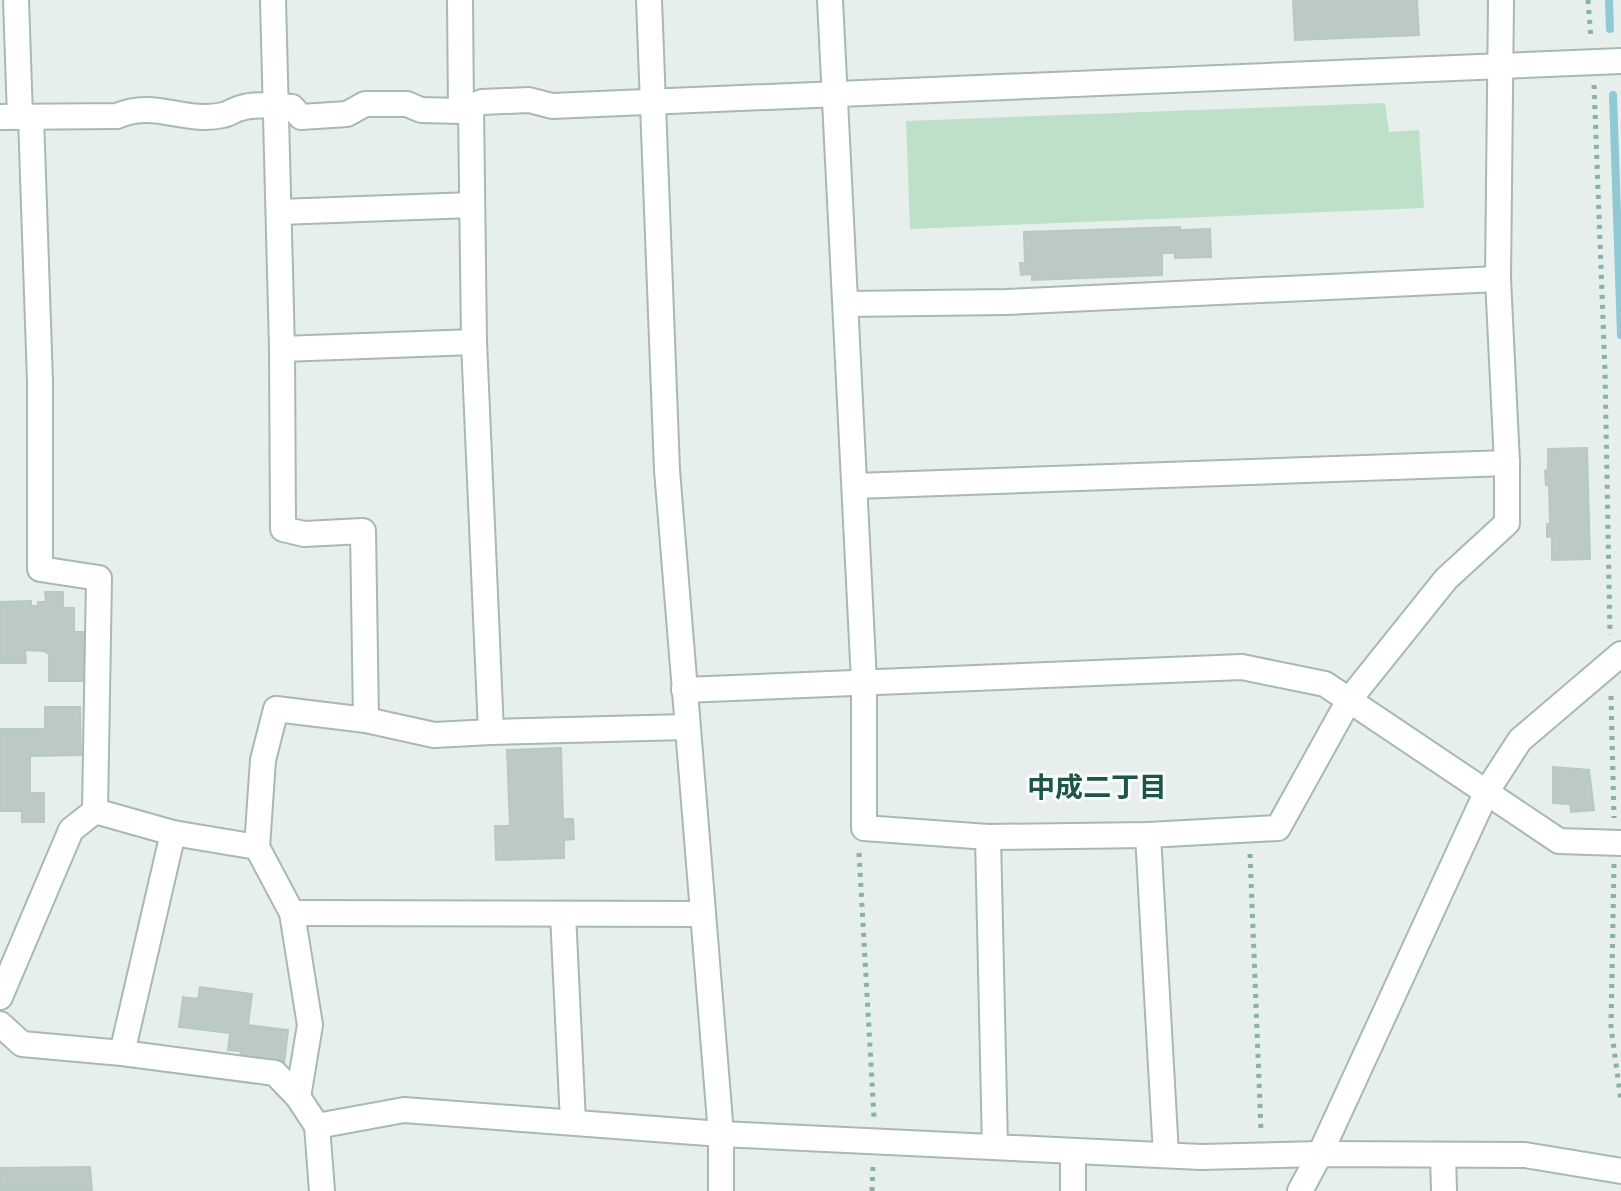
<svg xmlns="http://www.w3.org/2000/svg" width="1621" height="1191" font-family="'Public Sans','Noto Sans JP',sans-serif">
	<rect width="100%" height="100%" fill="#e6efeb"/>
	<polygon fill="#bfe0c8" points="1385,103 1389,132 1419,130 1424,208 910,229 906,121"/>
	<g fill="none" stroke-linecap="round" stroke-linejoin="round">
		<g stroke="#8ec9d4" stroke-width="8">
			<polyline points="1609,0 1610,29"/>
			<polyline points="1613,95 1621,335"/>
		</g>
	</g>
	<g fill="#bbcac4" stroke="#b8c9c2" stroke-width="2">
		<polygon points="1293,0 1417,0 1419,35 1295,40"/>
		<polygon points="1180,227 1180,230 1210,229 1211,257 1175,258 1175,253 1162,253 1162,275 1032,280 1032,274 1021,275 1020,263 1025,263 1024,232"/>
		<polygon points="1587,448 1590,559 1552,560 1552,536 1547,537 1547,524 1550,524 1549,485 1546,485 1545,471 1548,470 1548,449"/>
		<polygon points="45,592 63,592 63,608 74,608 74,632 86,632 87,681 49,681 49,654 44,651 25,650 26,663 0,663 0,602 31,601 31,606 38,606 38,602 46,602"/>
		<polygon points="45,707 80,707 81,755 30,756 30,793 44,793 44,822 22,822 22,811 0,811 0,729 45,729"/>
		<polygon points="561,748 563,819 573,819 574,839 564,840 564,858 496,860 495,826 510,826 507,750"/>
		<polygon points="1553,767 1589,770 1594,810 1571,812 1570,804 1553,803"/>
		<polygon points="200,987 252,994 248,1025 288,1030 284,1064 240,1058 241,1051 228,1050 230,1033 179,1027 183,997 198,999"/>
		<polygon points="90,1167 92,1191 0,1191 0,1168"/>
	</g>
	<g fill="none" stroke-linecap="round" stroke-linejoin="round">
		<defs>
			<g id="minor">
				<polyline points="16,0 20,117"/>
				<polyline points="273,0 282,349 474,342 471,107"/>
				<polyline points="460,0 461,111"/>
				<polyline points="649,0 667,470 721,1134 721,1191"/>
				<polyline points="830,0 864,682 864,828 988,837 1148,835 1278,828 1349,700 1446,579 1507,523 1507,463 1498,279 1501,0"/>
				<path d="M0,117L117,116C155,99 185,124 223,115C229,114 235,109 241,108C256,103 276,106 292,107L301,117L347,114L365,104H407L421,110L461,111L482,102L529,100L552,106L1621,61"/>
				<polyline points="31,117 40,382 40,569 99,578 95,811 173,833 257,847 292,913 310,1025 298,1097"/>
				<polyline points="279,212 472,205"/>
				<polyline points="846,304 1006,302 1498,279"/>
				<polyline points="474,342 491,732 687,727"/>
				<polyline points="282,349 283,529 304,534 363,531 366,720"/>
				<polyline points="855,486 1507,463"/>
				<polyline points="684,690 1242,667 1325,684 1559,841 1621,843"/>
				<polyline points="1148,835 1166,1155"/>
				<polyline points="988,837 995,1147"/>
				<polyline points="257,847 263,760 276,709 366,720 434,735 491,732"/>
				<polyline points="292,913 703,914"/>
				<polyline points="563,914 573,1122"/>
				<polyline points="0,997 71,830 95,811"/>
				<polyline points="0,1024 22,1044 122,1053 275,1073 298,1097 317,1126 322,1191"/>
				<polyline points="122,1053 173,833"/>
				<polyline points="317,1126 404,1110 721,1134 1201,1157 1320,1154 1525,1155 1621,1171"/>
				<polyline points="1073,1151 1073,1191"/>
				<polyline points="1443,1155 1444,1191"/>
				<polyline points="1300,1191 1320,1154 1487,791 1520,740 1621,654"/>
			</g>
		</defs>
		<use href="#minor" stroke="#a8b8b2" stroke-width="28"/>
		<g stroke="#86b3a5" stroke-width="5" stroke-dasharray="4 6" stroke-linecap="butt">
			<polyline points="1588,0 1591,39"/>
			<polyline points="1594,85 1605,372 1610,635"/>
			<polyline points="1611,696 1614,818"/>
			<polyline points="859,853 874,1118"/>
			<polyline points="1250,854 1261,1131"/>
			<polyline points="1614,864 1611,1027 1621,1101"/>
			<polyline points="872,1191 873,1164"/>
		</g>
		<use href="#minor" stroke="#fff" stroke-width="24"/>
	</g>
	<g text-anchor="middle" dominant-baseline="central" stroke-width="6" stroke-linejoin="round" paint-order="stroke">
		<g font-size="28" font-weight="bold" fill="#1f5548" stroke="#f7fbf9">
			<text x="1097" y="786">中成二丁目</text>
		</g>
	</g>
</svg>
